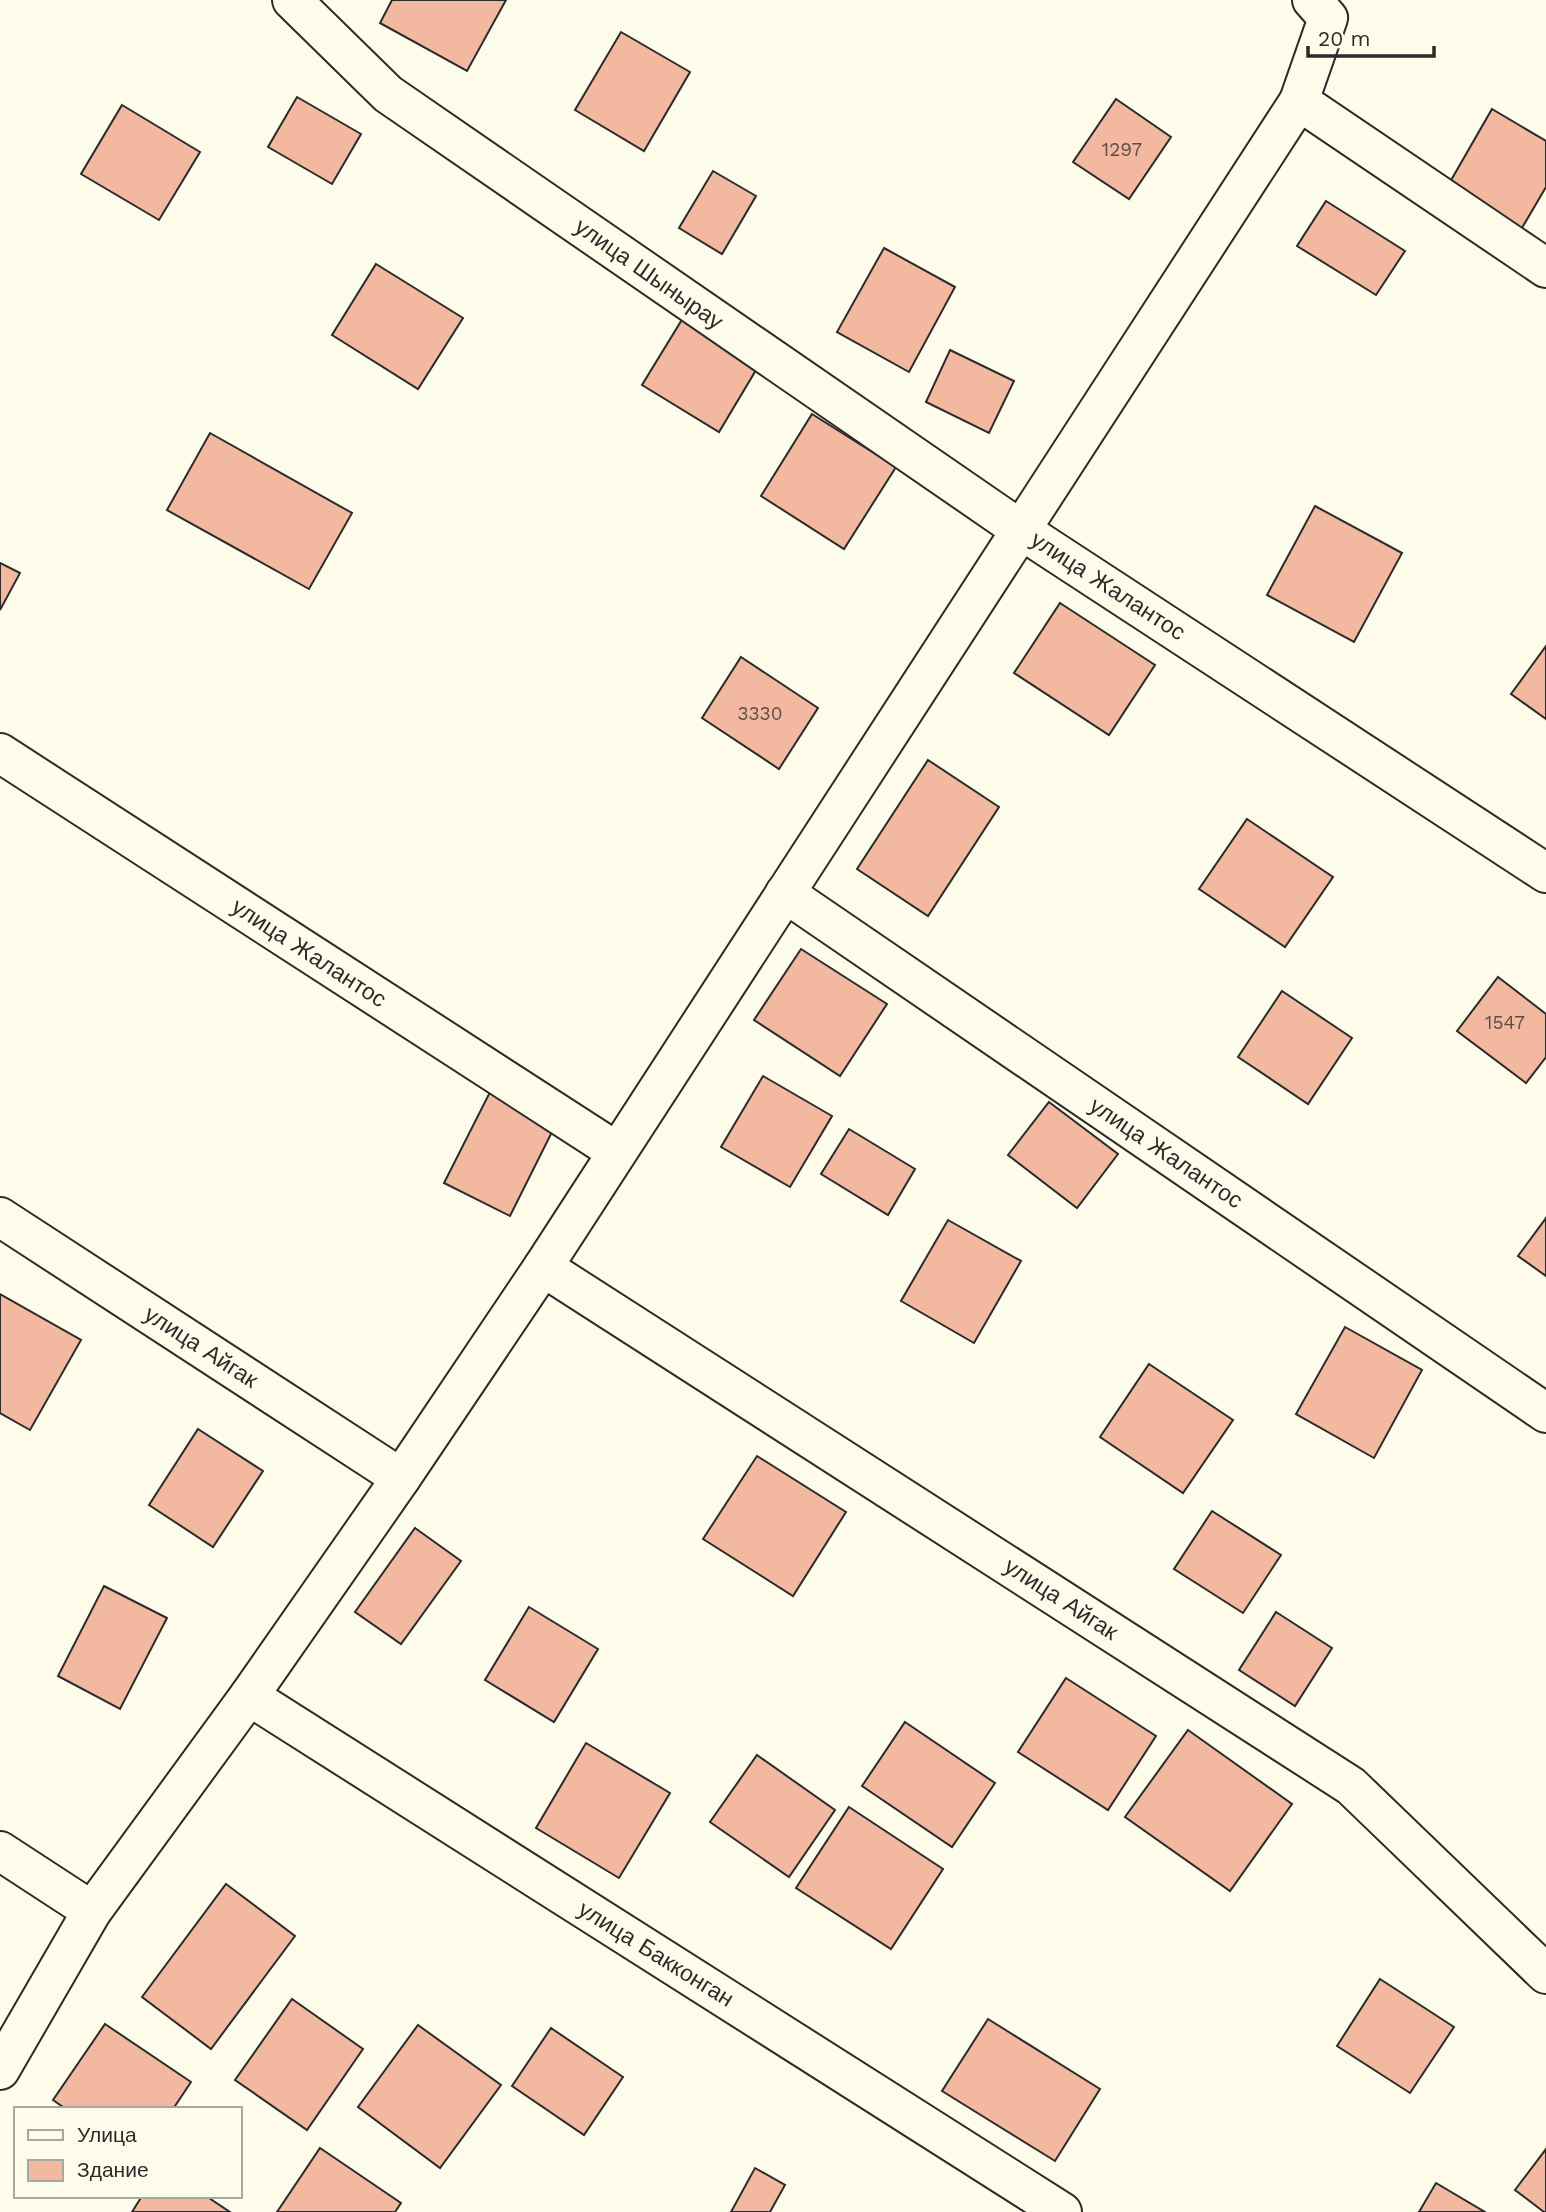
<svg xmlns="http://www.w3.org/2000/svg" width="1546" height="2212" font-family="'Work Sans',sans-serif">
	<rect width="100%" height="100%" fill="#fdfbea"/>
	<g fill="#f2b8a0" stroke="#2b2b2b" stroke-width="2">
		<polygon points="392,0 506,0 467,71 380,23"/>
		<polygon points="621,32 690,72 644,151 575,110"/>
		<polygon points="297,97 361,134 332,184 268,147"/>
		<polygon points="1116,99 1171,137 1129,199 1073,162"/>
		<polygon points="122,105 200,152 159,220 81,174"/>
		<polygon points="1492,109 1546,141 1546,187 1519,233 1446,189"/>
		<polygon points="713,171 756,196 722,254 679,228"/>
		<polygon points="1326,201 1405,251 1376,295 1297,246"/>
		<polygon points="884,248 955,287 909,372 837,332"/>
		<polygon points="376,264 463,318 418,389 332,335"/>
		<polygon points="683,318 759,365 719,432 642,385"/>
		<polygon points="950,350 1014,381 989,433 926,402"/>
		<polygon points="812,414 896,467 844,549 761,496"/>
		<polygon points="210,433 352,513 309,589 167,510"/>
		<polygon points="1315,506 1402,553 1354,642 1267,595"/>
		<polygon points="0,563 20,573 0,610"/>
		<polygon points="1060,603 1155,665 1109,735 1014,673"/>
		<polygon points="1546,646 1546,719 1511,694"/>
		<polygon points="741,657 818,708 779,769 702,718"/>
		<polygon points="928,760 999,807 928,916 857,869"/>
		<polygon points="1247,819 1333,877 1285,947 1199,889"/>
		<polygon points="801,949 887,1004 840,1076 754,1020"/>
		<polygon points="1498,977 1546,1014 1546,1057 1526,1083 1457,1031"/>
		<polygon points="1282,991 1352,1038 1308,1104 1238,1057"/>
		<polygon points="763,1076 832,1116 790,1187 721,1147"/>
		<polygon points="490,1092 555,1126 510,1216 444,1183"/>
		<polygon points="1049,1102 1118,1154 1077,1208 1008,1155"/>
		<polygon points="849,1129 915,1169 888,1215 821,1174"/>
		<polygon points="1546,1218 1546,1276 1518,1256"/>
		<polygon points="948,1220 1021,1261 974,1343 901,1301"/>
		<polygon points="0,1294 81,1340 30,1430 0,1413"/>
		<polygon points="1345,1327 1422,1370 1374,1458 1296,1414"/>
		<polygon points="1149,1364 1233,1420 1183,1493 1100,1437"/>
		<polygon points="198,1429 263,1471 213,1547 149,1505"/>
		<polygon points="757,1456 846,1512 793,1596 703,1539"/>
		<polygon points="1212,1511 1281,1555 1243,1613 1174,1569"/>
		<polygon points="415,1528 461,1561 401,1644 355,1612"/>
		<polygon points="104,1586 167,1618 120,1709 58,1676"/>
		<polygon points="529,1607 598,1649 554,1722 485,1680"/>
		<polygon points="1276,1612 1332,1648 1295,1706 1239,1670"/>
		<polygon points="1066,1678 1156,1736 1108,1810 1018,1752"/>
		<polygon points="905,1722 995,1783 952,1847 862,1786"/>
		<polygon points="1188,1730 1292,1804 1230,1891 1125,1817"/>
		<polygon points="586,1743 670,1793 619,1878 536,1828"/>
		<polygon points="757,1755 835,1810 789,1877 710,1822"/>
		<polygon points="849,1807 943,1869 891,1949 796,1888"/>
		<polygon points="226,1884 295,1936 211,2049 142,1997"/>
		<polygon points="1380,1979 1454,2027 1410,2093 1337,2046"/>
		<polygon points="292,1999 363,2049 307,2130 235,2080"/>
		<polygon points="988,2019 1100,2089 1055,2161 942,2091"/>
		<polygon points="105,2024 191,2082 173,2109 66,2109 53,2100"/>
		<polygon points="418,2025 501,2085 440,2168 358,2107"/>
		<polygon points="551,2028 623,2077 584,2135 512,2086"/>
		<polygon points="320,2148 401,2203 395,2212 277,2212"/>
		<polygon points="1546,2149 1546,2212 1544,2212 1515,2190"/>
		<polygon points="755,2168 785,2185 770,2212 731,2212"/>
		<polygon points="1436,2183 1485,2212 1419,2212"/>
		<polygon points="142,2196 206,2196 230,2212 132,2212"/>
	</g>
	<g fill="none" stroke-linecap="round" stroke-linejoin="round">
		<defs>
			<g id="street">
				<polyline points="292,0 388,94 1021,530 1546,873"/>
				<polyline points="1299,101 1546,268"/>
				<polyline points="0,753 617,1152"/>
				<polyline points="785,893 1546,1413"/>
				<polyline points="0,1217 401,1478"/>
				<polyline points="543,1267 1351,1786 1546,1974"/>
				<polyline points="249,1696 1062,2212"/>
				<polyline points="0,1851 92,1911"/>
				<polyline points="0,2070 92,1911 249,1696 401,1478 543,1267 1299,101 1328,18 1312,0"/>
			</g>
		</defs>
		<use href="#street" stroke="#2b2b2b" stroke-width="42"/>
		<use href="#street" stroke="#fdfbea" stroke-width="38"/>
	</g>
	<g text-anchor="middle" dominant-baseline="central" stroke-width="5" stroke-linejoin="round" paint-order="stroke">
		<g font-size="19" fill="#5d4e48">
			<text x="1122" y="149">1297</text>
			<text x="760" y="713">3330</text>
			<text x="1505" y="1022">1547</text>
		</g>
		<g font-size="23" fill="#2b2b2b" stroke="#fdfbea">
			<text transform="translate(649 274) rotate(35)">улица Шынырау</text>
			<text transform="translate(1108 586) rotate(33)">улица Жалантос</text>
			<text transform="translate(309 953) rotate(33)">улица Жалантос</text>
			<text transform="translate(1166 1153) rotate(34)">улица Жалантос</text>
			<text transform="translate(201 1347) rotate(33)">улица Айгак</text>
			<text transform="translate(1061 1599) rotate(33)">улица Айгак</text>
			<text transform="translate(656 1954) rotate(32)">улица Бакконган</text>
		</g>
	</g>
	<rect x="14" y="2107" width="228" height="91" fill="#fdfbea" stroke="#a9a89e" stroke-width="2"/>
	<rect x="28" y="2130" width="35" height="10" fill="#fdfbea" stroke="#a9a89e" stroke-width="2"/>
	<text x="77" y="2142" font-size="21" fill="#2b2b2b">Улица</text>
	<rect x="28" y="2160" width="35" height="21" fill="#f2b8a0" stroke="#a9a89e" stroke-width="2"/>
	<text x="77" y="2177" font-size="21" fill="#2b2b2b">Здание</text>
	<path d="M1308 46v10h126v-10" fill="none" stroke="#2b2b2b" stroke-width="3.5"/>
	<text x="1318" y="46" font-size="21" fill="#2b2b2b" stroke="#fdfbea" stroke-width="5" paint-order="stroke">20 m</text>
</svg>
